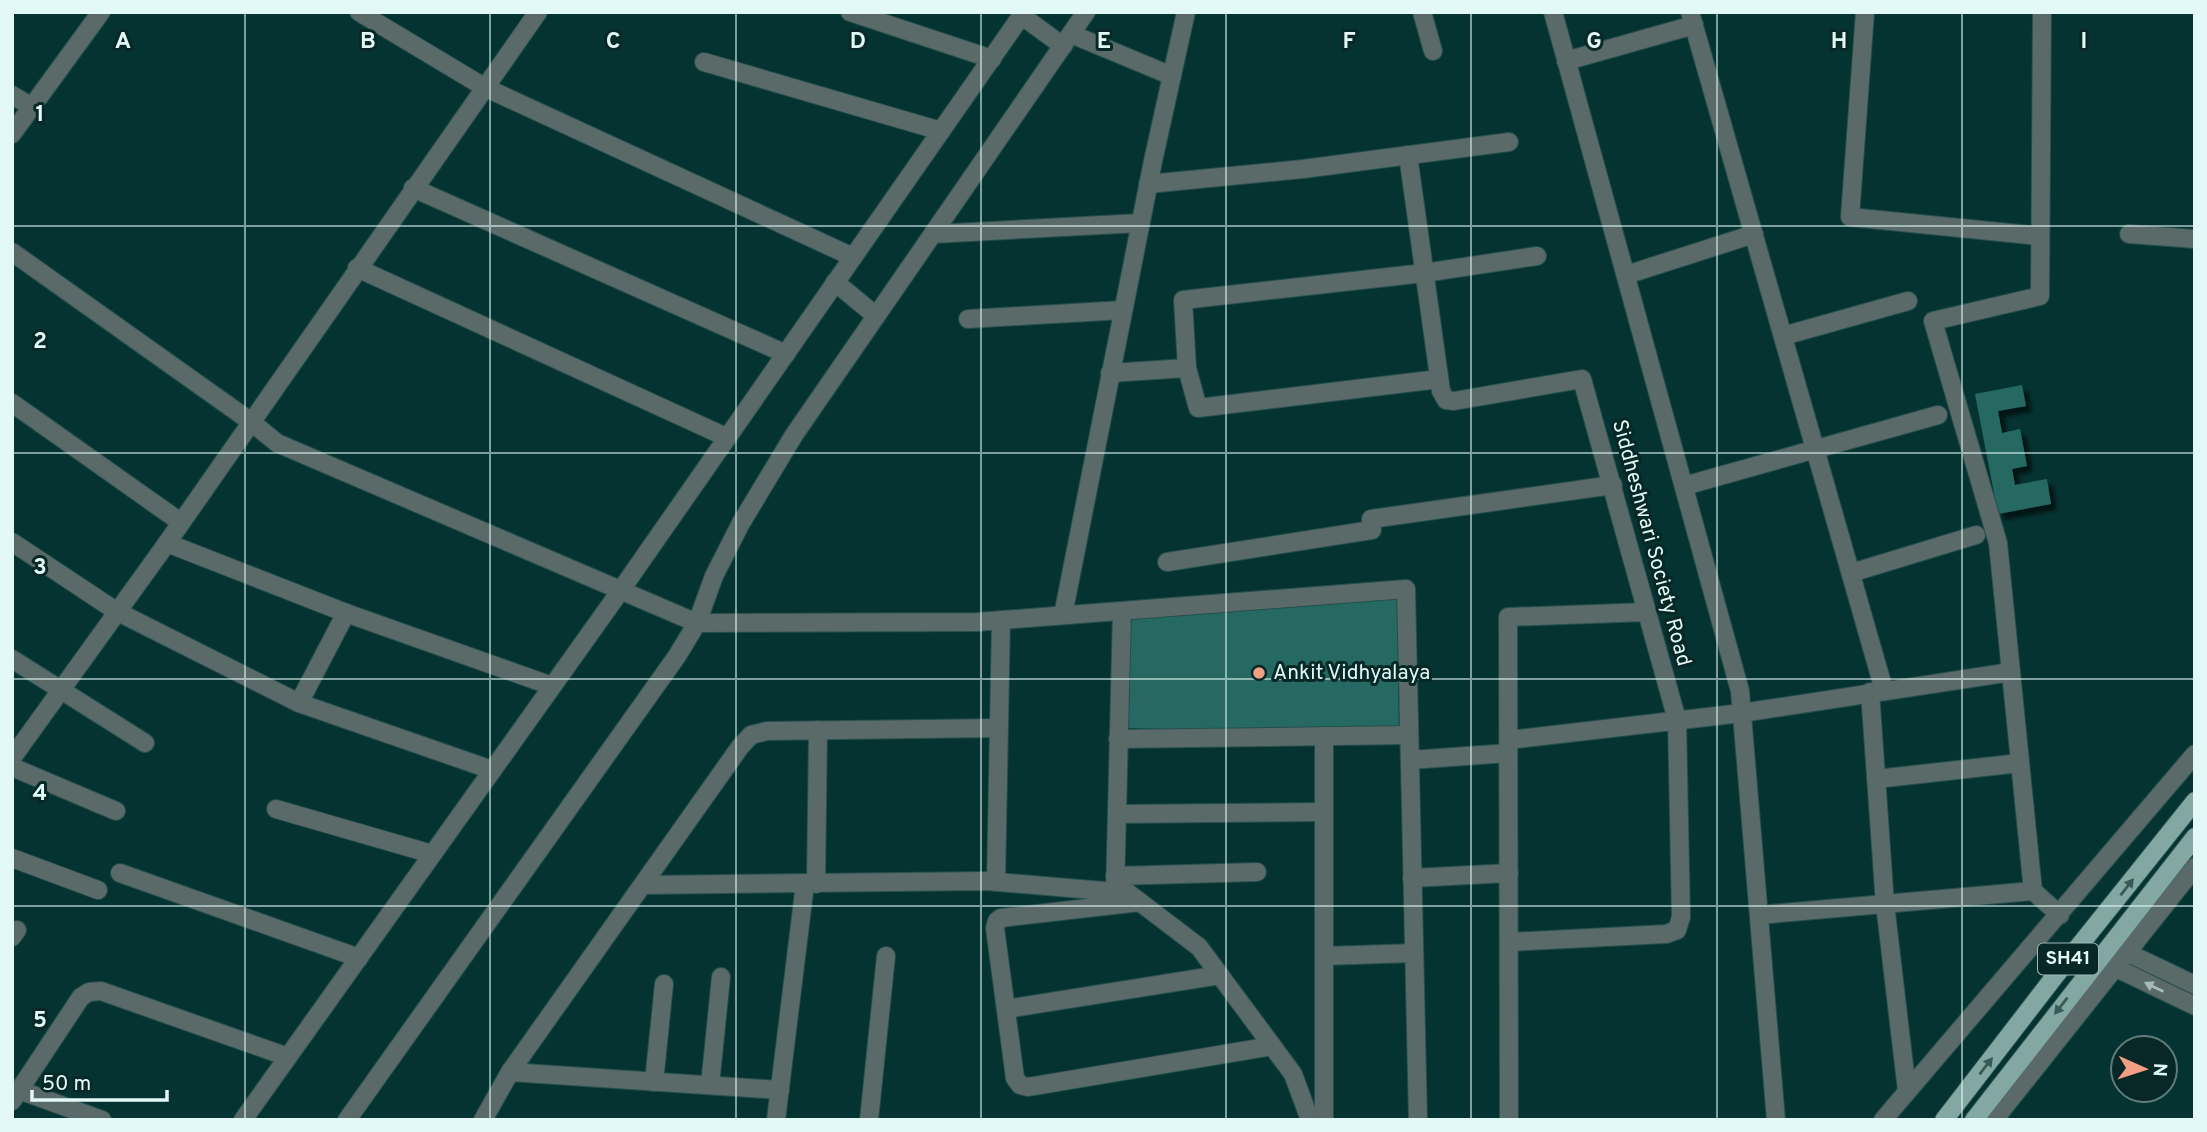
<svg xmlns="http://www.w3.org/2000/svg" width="2207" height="1132" font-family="Overpass,sans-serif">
	<defs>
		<filter id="shadow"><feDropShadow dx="6" dy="6" stdDeviation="2" flood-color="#0009"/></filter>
	</defs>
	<rect width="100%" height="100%" fill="#053331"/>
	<g fill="#256964" filter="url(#shadow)">
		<polygon points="2022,385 2026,406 1998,411 2002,433 2020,429 2027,466 2012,469 2015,485 2047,479 2051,504 1998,514 1975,394"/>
		<polygon points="1397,589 1399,735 1119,728 1122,619"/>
	</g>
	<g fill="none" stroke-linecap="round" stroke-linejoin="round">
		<defs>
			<g id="minor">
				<polyline points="359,12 484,87 853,257"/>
				<polyline points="850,12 992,59"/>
				<polyline points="1422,12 1433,51"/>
				<polyline points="1553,12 1740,691 1776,1120"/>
				<polyline points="1690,12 1884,690"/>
				<polyline points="1865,12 1850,217 2040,236"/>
				<polyline points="2042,12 2040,296 1933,321 1998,543 2033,891 2060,915"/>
				<polyline points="1022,16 1063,46"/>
				<polyline points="1071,34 1172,76"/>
				<polyline points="1566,61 1694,25"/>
				<polyline points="704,62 941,131"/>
				<polyline points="12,95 32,107"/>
				<polyline points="12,134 101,12"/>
				<polyline points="1408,155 1441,391 1446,400 1454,401 1582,379 1677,720 1681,917 1677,930 1666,934 1509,942"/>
				<polyline points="1148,184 1303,169 1509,142"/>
				<polyline points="413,188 786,354"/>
				<polyline points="933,234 1140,223"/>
				<polyline points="2129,234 2195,239"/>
				<polyline points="12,252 250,421 277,443 697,623 977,622 1406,589 1418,1120"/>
				<polyline points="357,268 726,437"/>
				<polyline points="1626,275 1754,234"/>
				<polyline points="835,282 876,316"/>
				<polyline points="968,319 1123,310"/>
				<polyline points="1783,336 1908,301"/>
				<polyline points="1187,368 1198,408 1439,379"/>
				<polyline points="1110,373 1187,368 1183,300 1424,273 1537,256"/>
				<polyline points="12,403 179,521"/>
				<polyline points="1684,486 1938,415"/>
				<polyline points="12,542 116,611 299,703 492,770"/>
				<polyline points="167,543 346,613 552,686"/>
				<polyline points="1167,562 1372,530 1371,519 1613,485"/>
				<polyline points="1851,573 1976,535"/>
				<polyline points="1063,615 1153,161 1186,12"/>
				<polyline points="12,659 145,743"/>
				<polyline points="1870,692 1885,904 1907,1091"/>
				<polyline points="299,703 346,613"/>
				<polyline points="1324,736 1324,1120"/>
				<polyline points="1118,739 1409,735"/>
				<polyline points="1509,740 1742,713 2011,672"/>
				<polyline points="12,758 167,543 538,12"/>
				<polyline points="1410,760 1508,753"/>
				<polyline points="12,767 116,811"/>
				<polyline points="1876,779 2020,763"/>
				<polyline points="276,809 432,854"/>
				<polyline points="1117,814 1323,812"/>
				<polyline points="12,858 98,890"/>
				<polyline points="120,873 359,958"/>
				<polyline points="1115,876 1257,872"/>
				<polyline points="1412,878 1509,873"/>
				<polyline points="996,882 1001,620"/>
				<polyline points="816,884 818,730"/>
				<polyline points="644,885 986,881 1128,893 1199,947 1293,1074 1310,1120"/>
				<polyline points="1115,892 1122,611"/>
				<polyline points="1140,902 1001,918 997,921 995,928 1015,1078 1020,1085 1028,1087 1272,1046"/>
				<polyline points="1759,915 2033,891"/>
				<polyline points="12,937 17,930"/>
				<polyline points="2126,952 2195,985"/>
				<polyline points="1324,956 1414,953"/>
				<polyline points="2114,967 2195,1006"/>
				<polyline points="1006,1009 1220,975"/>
				<polyline points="510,1072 740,747 751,735 767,731 999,728"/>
				<polyline points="654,1082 664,984"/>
				<polyline points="710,1085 721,977"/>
				<polyline points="19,1090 102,1120"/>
				<polyline points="12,1101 81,997 89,992 101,991 288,1057"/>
				<polyline points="243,1120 621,590 1024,12"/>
				<polyline points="347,1120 677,656 697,623 714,576 741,523 794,435 1086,12"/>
				<polyline points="483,1120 510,1072 780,1090"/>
				<polyline points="776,1120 805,884"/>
				<polyline points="869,1120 886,956"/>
				<polyline points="1509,1120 1508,617 1647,612"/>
				<polyline points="1883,1120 2195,754"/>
				<polyline points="1994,1120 2195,867"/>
			</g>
			<g id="major">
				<polyline points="1944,1120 2055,976 2195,801"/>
				<polyline points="1974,1120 2195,837"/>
			</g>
		</defs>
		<use href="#minor" stroke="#244f4d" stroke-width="20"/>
		<use href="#major" stroke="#244f4d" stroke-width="20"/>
		<use href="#minor" stroke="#596a68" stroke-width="18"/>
		<use href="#major" stroke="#83a8a4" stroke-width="18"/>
	</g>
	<defs><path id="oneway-solid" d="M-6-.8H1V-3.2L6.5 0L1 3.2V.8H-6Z" transform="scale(1.75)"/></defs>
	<g fill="#395b58">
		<use href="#oneway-solid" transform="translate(2127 887) rotate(-52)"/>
		<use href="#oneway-solid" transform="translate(2061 1006) rotate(128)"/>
		<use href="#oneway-solid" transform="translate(1986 1066) rotate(-52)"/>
	</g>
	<use fill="#a5b9b7" href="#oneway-solid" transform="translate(2154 987) rotate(-154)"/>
	<path fill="none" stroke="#e3f9f7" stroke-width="2" stroke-opacity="0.55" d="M245,12V1120M490,12V1120M736,12V1120M981,12V1120M1226,12V1120M1471,12V1120M1717,12V1120M1962,12V1120M12,226H2195M12,453H2195M12,679H2195M12,906H2195"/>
	<circle fill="#f39f84" stroke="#072826" stroke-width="2.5" cx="1259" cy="673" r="7"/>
	<g text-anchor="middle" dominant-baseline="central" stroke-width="6" stroke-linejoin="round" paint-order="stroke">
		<rect fill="#072826" stroke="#a1bab8" stroke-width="2" x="2038" y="943.5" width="60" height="31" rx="5"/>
		<g font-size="19" font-weight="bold" fill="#e3f9f7">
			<text x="2068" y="959">SH41</text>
		</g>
		<g font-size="21" fill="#e3f9f7" stroke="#072826">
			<text transform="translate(1651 543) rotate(75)">Siddheshwari Society Road</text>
		</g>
		<g font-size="21" fill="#e3f9f7" stroke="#072826" text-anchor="start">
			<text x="1273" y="673">Ankit Vidhyalaya</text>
		</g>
	</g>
	<g font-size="23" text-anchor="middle" font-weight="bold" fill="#e3f9f7" stroke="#072826" stroke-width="6" stroke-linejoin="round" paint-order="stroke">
		<text x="123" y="48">A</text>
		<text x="368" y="48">B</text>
		<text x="613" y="48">C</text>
		<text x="858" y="48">D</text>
		<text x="1104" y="48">E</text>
		<text x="1349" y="48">F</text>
		<text x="1594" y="48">G</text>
		<text x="1839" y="48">H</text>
		<text x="2084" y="48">I</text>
		<text x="40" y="121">1</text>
		<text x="40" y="348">2</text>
		<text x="40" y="574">3</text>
		<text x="40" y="800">4</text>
		<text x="40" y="1027">5</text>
	</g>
	<rect width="2207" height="1132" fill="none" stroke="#e3f9f7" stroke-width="28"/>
	<g transform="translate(2144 1069) rotate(93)"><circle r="33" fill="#072826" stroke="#5f7c7a" stroke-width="2"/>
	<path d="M0-5L12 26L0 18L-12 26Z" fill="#f39f84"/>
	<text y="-10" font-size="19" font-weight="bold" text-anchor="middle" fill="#e3f9f7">N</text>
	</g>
	<path d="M32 1090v10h135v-10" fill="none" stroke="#e3f9f7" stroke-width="3.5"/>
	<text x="42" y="1090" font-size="21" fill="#e3f9f7" stroke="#072826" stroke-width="5" paint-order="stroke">50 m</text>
</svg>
